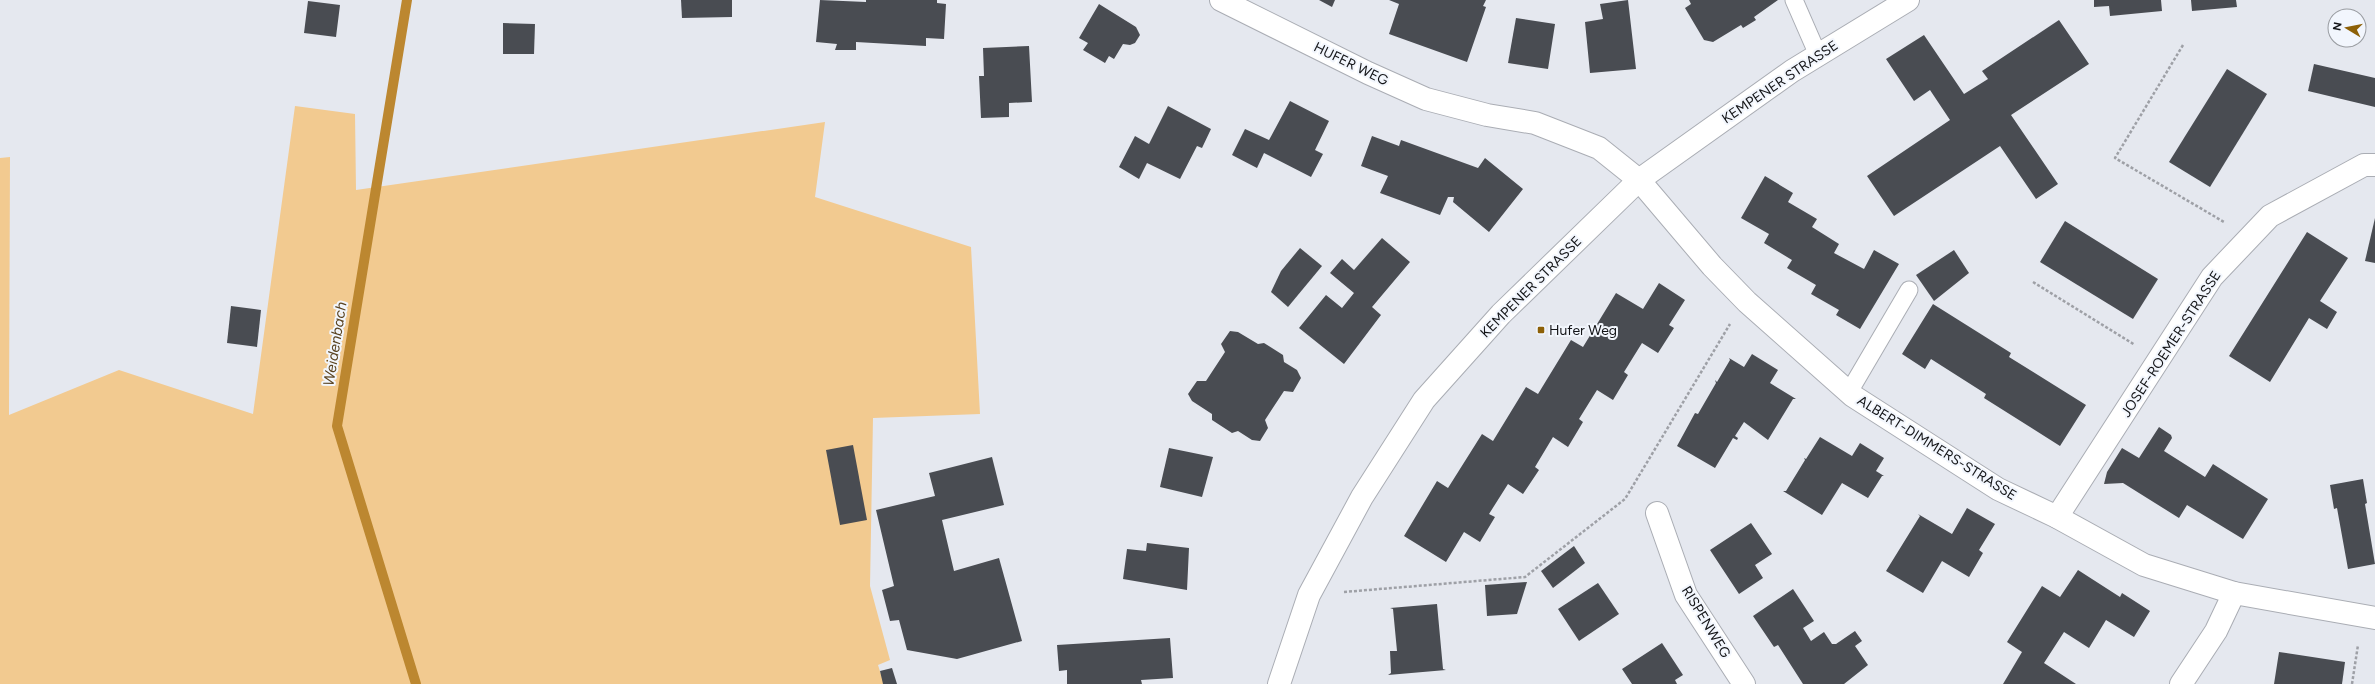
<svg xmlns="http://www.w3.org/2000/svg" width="2375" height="684" font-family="Figtree,sans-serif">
	<rect width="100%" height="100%" fill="#e5e8ef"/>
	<polygon fill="#f2ca90" points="295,106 355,114 356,190 825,122 815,197 971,247 980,414 873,418 870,586 890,660 878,665 884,684 0,684 0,158 10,157 9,415 119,370 253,414"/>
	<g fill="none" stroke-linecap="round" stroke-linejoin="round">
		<polyline stroke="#bc8730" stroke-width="10" points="407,0 337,426 416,684"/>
	</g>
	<g fill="#494c52">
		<polygon points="681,0 732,0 732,17 682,18"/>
		<polygon points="820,0 866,2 866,0 937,0 937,3 946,4 944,39 926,38 926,46 856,42 856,50 835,50 837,44 816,42"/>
		<polygon points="1319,0 1335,0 1332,7"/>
		<polygon points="1389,0 1486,0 1483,6 1486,7 1467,62 1389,34 1399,4"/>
		<polygon points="1628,0 1636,69 1590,73 1585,22 1603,19 1600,4"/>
		<polygon points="1689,0 1778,0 1754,17 1756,20 1743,28 1741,25 1713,42 1704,40 1685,8 1691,4"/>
		<polygon points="2094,0 2161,0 2162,11 2110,16 2109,6 2094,7"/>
		<polygon points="2191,0 2236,0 2237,7 2192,11"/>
		<polygon points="308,1 340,5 336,37 304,33"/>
		<polygon points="1099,4 1136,27 1140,35 1135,43 1130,45 1123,44 1114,59 1109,56 1105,63 1083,50 1088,43 1079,38"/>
		<polygon points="1516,18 1555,24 1548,69 1508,63"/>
		<polygon points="2059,20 2089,64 2011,115 2058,184 2036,199 2000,146 1894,216 1867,176 1950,120 1930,90 1914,101 1886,59 1924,35 1964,94 1988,79 1982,71"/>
		<polygon points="503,23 535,24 534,54 503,54"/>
		<polygon points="1029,46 1032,102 1009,103 1009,117 981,118 979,76 984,76 983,48"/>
		<polygon points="2314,64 2375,78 2375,107 2308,91"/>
		<polygon points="2227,69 2267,94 2210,187 2169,162"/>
		<polygon points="1290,101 1329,121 1315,150 1323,154 1311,177 1264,153 1257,168 1232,155 1245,129 1269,140"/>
		<polygon points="1168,106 1211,129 1202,148 1197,146 1180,179 1147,163 1139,179 1119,167 1135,136 1149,144"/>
		<polygon points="1372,136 1399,146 1401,140 1478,168 1485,158 1523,189 1489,232 1453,202 1454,197 1448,197 1440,215 1380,193 1388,176 1361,166"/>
		<polygon points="1765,176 1793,193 1788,202 1817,219 1812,227 1839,244 1834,253 1864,269 1874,250 1899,264 1860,329 1836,315 1839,310 1811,294 1816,285 1787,268 1792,260 1764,243 1769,234 1741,218"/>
		<polygon points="2375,218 2375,263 2365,261"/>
		<polygon points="2065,221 2158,279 2133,319 2040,262"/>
		<polygon points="2307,232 2348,258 2320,301 2337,312 2327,329 2309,318 2270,382 2229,356"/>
		<polygon points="1382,238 1410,262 1372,307 1381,315 1344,364 1299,328 1326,295 1342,308 1354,293 1330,273 1342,259 1354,270"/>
		<polygon points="1300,248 1322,266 1288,307 1271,292 1281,271"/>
		<polygon points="1954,250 1969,273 1934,301 1916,275"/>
		<polygon points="1659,283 1685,300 1669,325 1674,328 1658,353 1642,343 1624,372 1628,375 1613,400 1597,390 1579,419 1583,422 1568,447 1553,437 1535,467 1539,470 1523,494 1508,484 1489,514 1495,517 1480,542 1464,532 1446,562 1404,536 1437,481 1448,488 1482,434 1493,441 1526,387 1538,394 1571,340 1583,347 1616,293 1643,309"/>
		<polygon points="1933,304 2011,353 2009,357 2086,405 2060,446 1984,398 1986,394 1931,359 1925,369 1902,354"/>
		<polygon points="231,306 261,310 257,347 227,343"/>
		<polygon points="1230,331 1238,332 1258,344 1264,343 1283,355 1284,362 1297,370 1301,378 1293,392 1284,391 1265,420 1268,428 1260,441 1252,440 1238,431 1232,433 1212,420 1212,414 1192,401 1188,394 1197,381 1206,381 1225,352 1221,344"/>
		<polygon points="1752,354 1778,370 1770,383 1796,399 1793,399 1768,440 1744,422 1735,436 1738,438 1737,440 1733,438 1715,468 1677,446 1695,413 1698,414 1716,383 1715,380 1717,382 1730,360 1729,358 1744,367"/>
		<polygon points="2159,427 2171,435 2172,438 2164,451 2205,477 2213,464 2268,499 2243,539 2187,505 2179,518 2123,483 2104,484 2107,472 2122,448 2139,458"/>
		<polygon points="1820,437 1852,456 1860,443 1884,458 1876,471 1884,476 1882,476 1868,498 1842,483 1822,515 1783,491 1786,491 1805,460 1804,458 1806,459"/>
		<polygon points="853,445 867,520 840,525 826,450"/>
		<polygon points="1169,448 1213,457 1202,497 1160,487"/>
		<polygon points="992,457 1004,505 942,520 954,571 999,558 1022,641 957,659 907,650 899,620 890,621 882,590 894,586 876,510 935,496 929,473"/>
		<polygon points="2363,479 2367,503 2365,504 2375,564 2348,569 2337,508 2334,509 2330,485"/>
		<polygon points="1967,508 1995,524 1979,550 1983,553 1969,577 1942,561 1923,593 1886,571 1920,516 1918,514 1952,534"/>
		<polygon points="1751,523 1772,554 1755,565 1763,578 1739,594 1710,550"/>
		<polygon points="1147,543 1189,548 1187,590 1123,579 1127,549 1146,551"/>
		<polygon points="1574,546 1585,563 1553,588 1541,571"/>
		<polygon points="2078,570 2120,597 2122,593 2150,611 2134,637 2106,620 2089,648 2064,632 2044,663 2076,684 2003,684 2022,652 2007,642 2042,586 2060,597"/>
		<polygon points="1527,582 1517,614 1487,616 1485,585"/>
		<polygon points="1598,583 1619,614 1579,641 1558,609"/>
		<polygon points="1793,589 1814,621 1803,628 1811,641 1824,632 1832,644 1836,644 1855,631 1862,641 1855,646 1868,665 1844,684 1803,684 1778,645 1774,647 1753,616"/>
		<polygon points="1437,604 1443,669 1446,670 1388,675 1391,673 1390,651 1397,651 1393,609 1390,608"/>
		<polygon points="1170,638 1173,678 1141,680 1142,684 1067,684 1067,670 1059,671 1057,645"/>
		<polygon points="1662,643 1683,675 1675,680 1677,684 1632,684 1622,669"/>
		<polygon points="2279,652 2345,662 2342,684 2274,684"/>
		<polygon points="892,668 897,684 883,684 880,671"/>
	</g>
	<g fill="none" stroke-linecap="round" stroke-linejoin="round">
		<defs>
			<g id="lane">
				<polyline points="1794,0 1818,55"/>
				<polyline points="1849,392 1909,290"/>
			</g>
			<g id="street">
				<polyline points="1221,0 1368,73 1426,99 1487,115 1535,123 1599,148 1639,180 1712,266 1747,302 1853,396 1998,489 2057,517 2144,565 2234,593 2375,618"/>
				<polyline points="1657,513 1686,595 1744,684"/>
				<polyline points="2057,517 2212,277 2270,216 2364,165 2375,165"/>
				<polyline points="2181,684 2216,631 2234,593"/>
			</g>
			<polyline id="secondary" points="1279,684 1309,595 1362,497 1424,400 1501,314 1639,180 1792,71 1908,0"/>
		</defs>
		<use href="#lane" stroke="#aaadb4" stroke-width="19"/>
		<use href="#street" stroke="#aaadb4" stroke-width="24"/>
		<use href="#secondary" stroke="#aaadb4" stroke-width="24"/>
		<g stroke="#9ea0a6" stroke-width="2.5" stroke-dasharray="3 2" stroke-linecap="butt">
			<polyline points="2183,45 2115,158 2224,222"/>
			<polyline points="2033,282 2135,345"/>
			<polyline points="1344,592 1525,577 1625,499 1730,324"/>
			<polyline points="2352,684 2358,645"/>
		</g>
		<use href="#lane" stroke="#fff" stroke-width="17"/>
		<use href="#street" stroke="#fff" stroke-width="22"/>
		<use href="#secondary" stroke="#fff" stroke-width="22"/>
	</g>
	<rect fill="#8d6007" stroke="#f2f6fd" stroke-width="1.5" x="1537" y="326" width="8" height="8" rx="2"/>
	<g text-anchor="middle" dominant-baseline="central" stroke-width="4" stroke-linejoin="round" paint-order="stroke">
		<g font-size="14" fill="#131417" stroke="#f2f6fd">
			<text transform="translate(1351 64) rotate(26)">HUFER WEG</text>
			<text transform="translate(1780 82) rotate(-34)">KEMPENER STRASSE</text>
			<text transform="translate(1531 287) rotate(-45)">KEMPENER STRASSE</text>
			<text transform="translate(2171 344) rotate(-57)">JOSEF-ROEMER-STRASSE</text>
			<text transform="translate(1937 448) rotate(32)">ALBERT-DIMMERS-STRASSE</text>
			<text transform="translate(1706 622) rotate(59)">RISPENWEG</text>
		</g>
		<g font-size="14" fill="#131417" stroke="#f2f6fd" text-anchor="start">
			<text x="1549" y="330">Hufer Weg</text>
		</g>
		<g font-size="15" font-style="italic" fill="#5a4320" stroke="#f2f6fd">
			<text transform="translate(335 344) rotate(-81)">Weidenbach</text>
		</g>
	</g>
	<g transform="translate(2347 28) rotate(280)"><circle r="19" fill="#f2f6fd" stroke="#999ca1"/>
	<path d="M0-3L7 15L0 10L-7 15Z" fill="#8d6007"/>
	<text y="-6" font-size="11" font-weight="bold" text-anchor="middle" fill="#131417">N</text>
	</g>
</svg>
